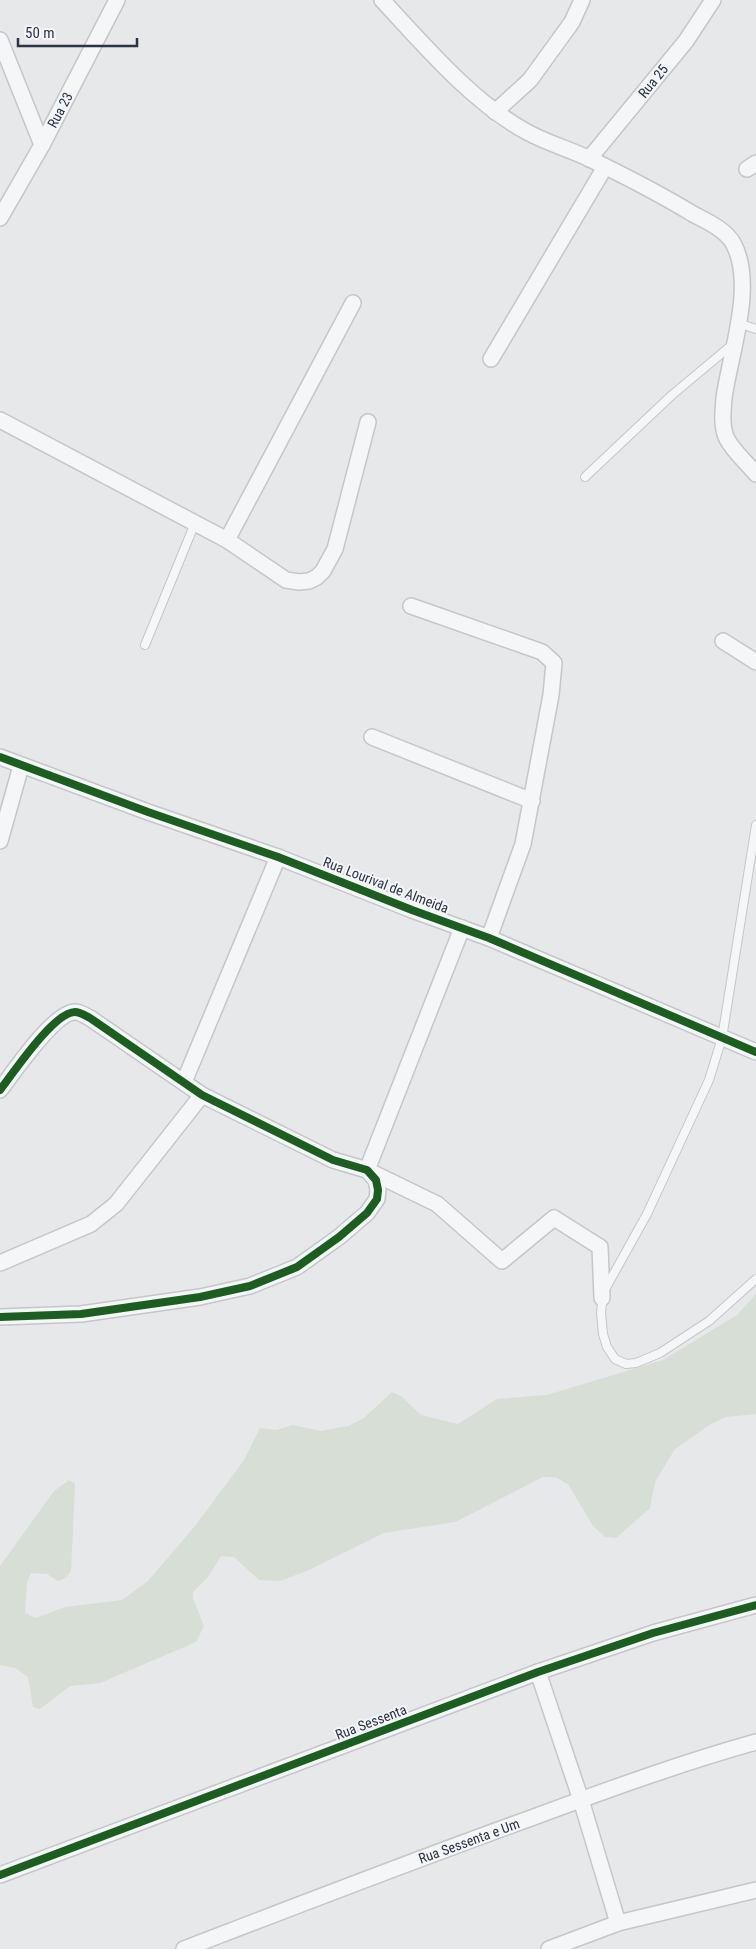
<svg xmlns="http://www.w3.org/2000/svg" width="756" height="1949" font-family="'Roboto Condensed',sans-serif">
	<rect width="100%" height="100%" fill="#e6e8ea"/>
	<polygon fill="#d6ded6" points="756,1294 756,1414 726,1417 711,1424 675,1449 655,1482 650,1508 616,1538 605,1537 593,1526 568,1484 555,1477 543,1477 455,1522 384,1533 309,1570 280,1581 259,1580 234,1557 221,1556 208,1577 193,1592 193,1598 204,1626 196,1642 100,1683 70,1686 40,1709 33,1707 28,1677 15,1668 0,1665 0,1566 54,1491 69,1480 75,1484 71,1571 66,1578 58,1581 47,1574 31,1573 27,1582 25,1613 36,1618 65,1607 122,1600 148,1581 195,1526 244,1460 260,1428 276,1430 293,1425 321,1431 348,1426 364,1418 392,1392 401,1396 421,1415 458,1424 497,1399 547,1395 663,1360 737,1315"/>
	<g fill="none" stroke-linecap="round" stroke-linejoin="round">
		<defs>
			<g id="lane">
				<polyline points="741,324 756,329"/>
				<polyline points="585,477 672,395 733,344"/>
				<polyline points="145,645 195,523"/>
				<polyline points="756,825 722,1038 709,1080 647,1214 603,1293 601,1313 603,1334 607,1347 615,1359 626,1364 636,1363 660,1353 709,1321 756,1279"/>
			</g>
			<g id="street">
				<path d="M382,0C424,45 473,103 527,132C547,143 569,149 590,159C625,176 660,194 693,214C706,221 725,229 733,243C756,284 730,354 724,398C723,411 721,427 727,439C734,452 747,463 756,474"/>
				<polyline points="0,40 42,145"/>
				<polyline points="495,112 530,80 572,22 582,0"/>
				<polyline points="589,159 686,41 713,0"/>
				<polyline points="747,169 756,163"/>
				<polyline points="0,218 42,145 117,0"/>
				<polyline points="491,359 605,167"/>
				<polyline points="0,420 227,540 286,580 299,582 309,581 317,577 323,571 335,549 368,422"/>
				<polyline points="227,540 353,303"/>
				<polyline points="411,606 542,652 554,663 551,695 523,844 489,938"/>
				<polyline points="723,641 756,662"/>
				<polyline points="372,737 532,801"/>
				<polyline points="0,757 148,812 278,857 412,910 489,938 756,1052"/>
				<polyline points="0,841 21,766"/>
				<polyline points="462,928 367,1170 437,1204 502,1261 554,1218 600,1247 602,1298"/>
				<polyline points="184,1082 278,857"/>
				<path d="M0,1090C14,1072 54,1012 75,1012C80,1012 86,1016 90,1018L202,1095L333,1160L367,1170L376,1180L378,1190L377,1199L367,1213L339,1237L297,1267L250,1286L200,1297L81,1314L0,1317"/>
				<polyline points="0,1263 91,1224 116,1204 202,1095"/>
				<polyline points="538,1672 581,1800 618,1923"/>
				<polyline points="0,1875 538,1672 653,1633 756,1605"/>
				<path d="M184,1949C301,1904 417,1859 534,1817C607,1790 681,1763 756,1742"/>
				<polyline points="549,1949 618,1923 756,1890"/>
			</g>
		</defs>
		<use href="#lane" stroke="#c4c6c8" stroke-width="10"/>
		<use href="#street" stroke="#c4c6c8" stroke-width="18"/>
		<use href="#lane" stroke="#f5f6f7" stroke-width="8"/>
		<use href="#street" stroke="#f5f6f7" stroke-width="15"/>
		<defs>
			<g id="cycleway">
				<polyline points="0,757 148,812 278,857 412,910 489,938 756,1052"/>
				<path d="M0,1090C14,1072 54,1012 75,1012C80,1012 86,1016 90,1018L202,1095L333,1160L367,1170L376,1180L378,1190L377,1199L367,1213L339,1237L297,1267L250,1286L200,1297L81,1314L0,1317"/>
				<polyline points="0,1875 538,1672 653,1633 756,1605"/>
			</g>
		</defs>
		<use href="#cycleway" stroke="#f4f6f9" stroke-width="11"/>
		<use href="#cycleway" stroke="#1b5e20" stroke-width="8"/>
	</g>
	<g text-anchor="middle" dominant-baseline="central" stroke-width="4" stroke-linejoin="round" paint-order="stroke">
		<g font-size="14" fill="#2b3445" stroke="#f4f6f9">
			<text transform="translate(653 81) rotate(-51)">Rua 25</text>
			<text transform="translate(60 110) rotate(-62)">Rua 23</text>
			<text transform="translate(386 885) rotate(21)">Rua Lourival de Almeida</text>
			<text transform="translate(371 1722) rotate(-21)">Rua Sessenta</text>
			<text transform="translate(469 1841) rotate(-20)">Rua Sessenta e Um</text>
		</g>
	</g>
	<path d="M18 38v8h119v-8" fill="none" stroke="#2b3445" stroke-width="2.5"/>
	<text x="25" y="38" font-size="15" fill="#2b3445" stroke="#f4f6f9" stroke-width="4" paint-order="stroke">50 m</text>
</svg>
